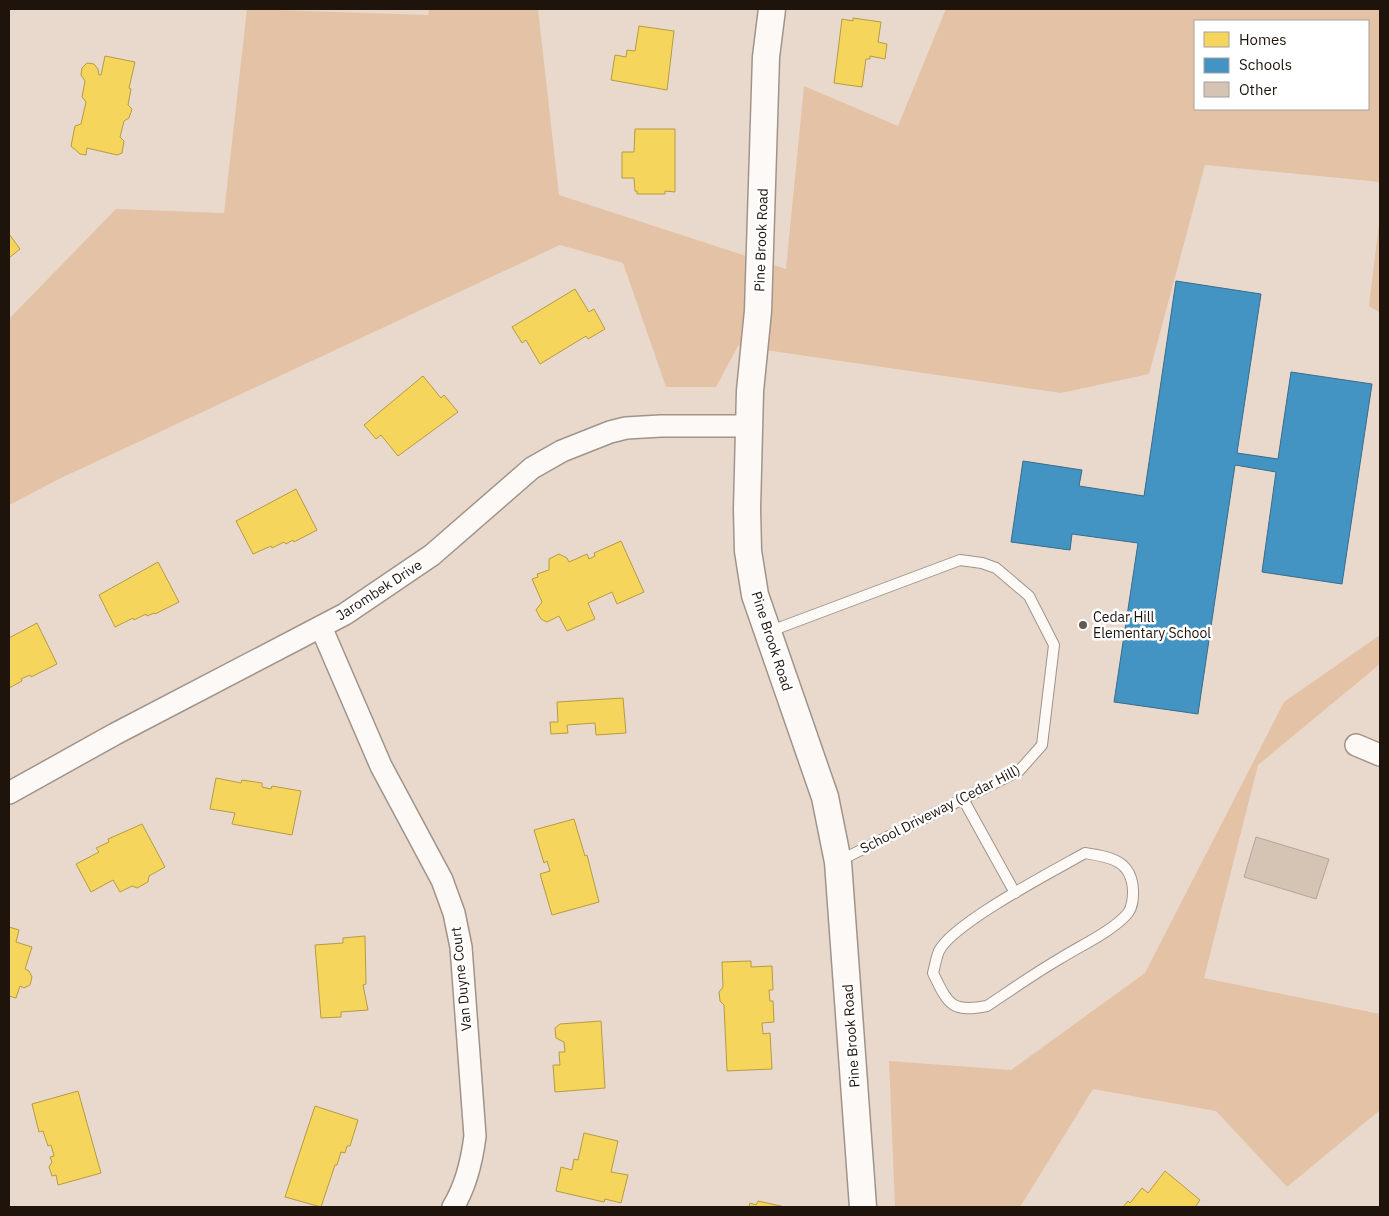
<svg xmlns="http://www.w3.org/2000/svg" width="1389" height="1216" font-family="'IBM Plex Sans',sans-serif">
	<rect width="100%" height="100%" fill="#e9d9cc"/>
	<g fill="#e4c2a6" fill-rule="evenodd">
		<path d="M247,9L428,15L429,9H538L559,195L786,269L804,86L898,126L946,9H1380V182L1205,165L1149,374L1061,393L738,346L716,387H666L623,263L560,245L61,478L9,505V319L116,209L224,213ZM1195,21H1368V109H1195Z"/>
		<polygon points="1380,215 1380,313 1369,306"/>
		<polygon points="1380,635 1380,664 1258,765 1204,978 1380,1014 1380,1110 1287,1187 1216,1111 1093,1089 1020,1207 895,1207 889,1061 1011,1070 1145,973 1284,702"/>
	</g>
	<g fill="#f6d55c" stroke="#b59b44">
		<polygon points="853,18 881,22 878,42 887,44 885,59 870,56 870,59 866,59 862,87 834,83 842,19 853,21"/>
		<polygon points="639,26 674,31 667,90 611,80 615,55 626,57 627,50 635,51"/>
		<polygon points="105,56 135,62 129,88 131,89 128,105 132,109 129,118 124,121 120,137 124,141 122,153 117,155 87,148 86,155 80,154 71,146 75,126 81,124 86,102 82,97 85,81 81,75 82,68 87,63 94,64 98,69 99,75 101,75"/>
		<polygon points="635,129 675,129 675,192 665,191 665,194 637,194 637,191 635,191 634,178 622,178 622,152 634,152"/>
		<polygon points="9,234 20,249 9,258"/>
		<polygon points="575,289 589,312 594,309 605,329 588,339 586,336 540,364 526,340 522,343 512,327"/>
		<polygon points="423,376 441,398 444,395 458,412 398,456 381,435 376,439 364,425"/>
		<polygon points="296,489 317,530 294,542 293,540 286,544 284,542 272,548 271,546 253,554 236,521"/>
		<polygon points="621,541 644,592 617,604 612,592 588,603 595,619 567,631 559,616 547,622 541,619 536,610 542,602 532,579 538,577 537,574 549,570 549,559 559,554 567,558 569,562 587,554 589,559 595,556 594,553"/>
		<polygon points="158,562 179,602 155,614 154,613 147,616 146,614 134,620 133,618 115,627 99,595"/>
		<polygon points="37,623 57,664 31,677 30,675 21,679 22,681 9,688 9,638"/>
		<polygon points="623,698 626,733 596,735 595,723 567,725 568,733 551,734 550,722 558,722 557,702"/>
		<polygon points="216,778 241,783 242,780 262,783 262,787 271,789 272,786 301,791 292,835 232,824 235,813 210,809"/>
		<polygon points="574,819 585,856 587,855 599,902 552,915 540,874 550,871 547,861 544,863 534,830"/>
		<polygon points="142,824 165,867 149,876 148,882 137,888 132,886 120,892 113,880 91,892 76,864 99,852 96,848 109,842 108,839"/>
		<polygon points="9,927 19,930 16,942 32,947 25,969 29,971 32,977 30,985 24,988 20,986 16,998 9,996"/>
		<polygon points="365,936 366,984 363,985 368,1010 341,1012 341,1017 321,1018 315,945 343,943 343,938"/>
		<polygon points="751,961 751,967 772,966 773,990 769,990 770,1001 773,1001 774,1022 762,1023 763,1034 770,1033 772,1069 727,1071 724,1005 720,1001 719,992 723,987 722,962"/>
		<polygon points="601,1021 605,1088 555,1092 553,1065 560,1065 559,1052 565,1052 564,1042 556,1038 555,1028 560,1024"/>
		<polygon points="78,1091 101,1173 58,1185 56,1175 52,1176 49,1167 52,1162 50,1157 54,1156 51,1145 48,1146 43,1131 39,1132 32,1104"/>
		<polygon points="315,1106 358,1120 350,1146 347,1146 345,1153 341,1152 337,1165 335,1165 321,1207 285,1197"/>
		<polygon points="584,1133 618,1141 611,1172 628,1175 621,1203 605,1199 604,1202 556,1191 561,1167 572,1170 574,1159 578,1160"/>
		<polygon points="1165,1171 1200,1200 1195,1207 1123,1207 1128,1201 1130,1203 1142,1188 1148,1193"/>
		<polygon points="758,1201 785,1207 749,1207 750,1203 756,1205"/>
	</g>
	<polygon fill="#4393c3" stroke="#386d8c" points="1176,281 1261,294 1237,453 1278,459 1291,372 1372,384 1342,584 1262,572 1276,472 1235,465 1198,714 1114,702 1138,543 1072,534 1070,550 1011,542 1023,461 1082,470 1079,486 1144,496"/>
	<polygon fill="#d5c3b3" stroke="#b1a59a" points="1256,837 1329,859 1316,899 1244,877"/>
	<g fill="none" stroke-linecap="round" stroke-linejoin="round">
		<defs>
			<g id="service">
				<polyline points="768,632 960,560 982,563 996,568 1029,596 1054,645 1042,745 1019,771 839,861"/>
				<polyline points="963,799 1015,893"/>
				<path d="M1085,853C1110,857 1132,860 1133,891C1133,898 1133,906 1128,913C1113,931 1080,946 1061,958C1035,973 1011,990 987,1006C951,1013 948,1004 933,973C935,966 936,958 939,951C953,923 1055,870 1085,853Z"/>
			</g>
			<g id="minor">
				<path d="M321,627L381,766L442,880L454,913L461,947L475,1136C472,1160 466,1186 453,1207"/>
				<polyline points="1356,745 1380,755"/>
				<polyline points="9,793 115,734 345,614 432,555 532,468 562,451 610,432 626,428 661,426 749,426"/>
			</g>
			<polyline id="tertiary" points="772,9 766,57 758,311 750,391 747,509 748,551 755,595 825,797 838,862 863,1207"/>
		</defs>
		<use href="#service" stroke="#a0948a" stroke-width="12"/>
		<use href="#minor" stroke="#a0948a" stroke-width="24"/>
		<use href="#tertiary" stroke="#a0948a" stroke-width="29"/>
		<use href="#service" stroke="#fcf9f7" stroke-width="10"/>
		<use href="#minor" stroke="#fcf9f7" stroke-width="21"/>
		<use href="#tertiary" stroke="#fcf9f7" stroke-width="26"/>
	</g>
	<circle fill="#65594f" stroke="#fff" stroke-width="2" cx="1083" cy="625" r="5"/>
	<g text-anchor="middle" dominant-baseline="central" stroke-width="5" stroke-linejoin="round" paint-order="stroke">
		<g font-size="14" fill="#1e140b" stroke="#fff">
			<text transform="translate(761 240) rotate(-88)">Pine Brook Road</text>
			<text transform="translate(379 590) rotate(-33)">Jarombek Drive</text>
			<text transform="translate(772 641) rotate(72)">Pine Brook Road</text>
			<text transform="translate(940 809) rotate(-27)">School Driveway (Cedar Hill)</text>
			<text transform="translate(461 979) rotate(-96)">Van Duyne Court</text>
			<text transform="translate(851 1036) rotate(-94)">Pine Brook Road</text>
		</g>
		<g font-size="14" fill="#1e140b" stroke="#fff" text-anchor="start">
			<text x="1093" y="617">Cedar Hill<tspan x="1093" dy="16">Elementary School</tspan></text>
		</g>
	</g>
	<rect width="1389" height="1216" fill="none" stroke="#1e140b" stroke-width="20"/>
	<rect x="1194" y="20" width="175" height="90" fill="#ffffff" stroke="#a5a19d"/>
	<rect x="1204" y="32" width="25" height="15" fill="#f6d55c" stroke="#a5a19d"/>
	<text x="1239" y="45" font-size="15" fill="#1e140b">Homes</text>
	<rect x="1204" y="58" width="25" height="15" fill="#4393c3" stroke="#a5a19d"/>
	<text x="1239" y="70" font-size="15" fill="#1e140b">Schools</text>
	<rect x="1204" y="82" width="25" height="15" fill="#d5c3b3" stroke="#a5a19d"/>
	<text x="1239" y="95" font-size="15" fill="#1e140b">Other</text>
</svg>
